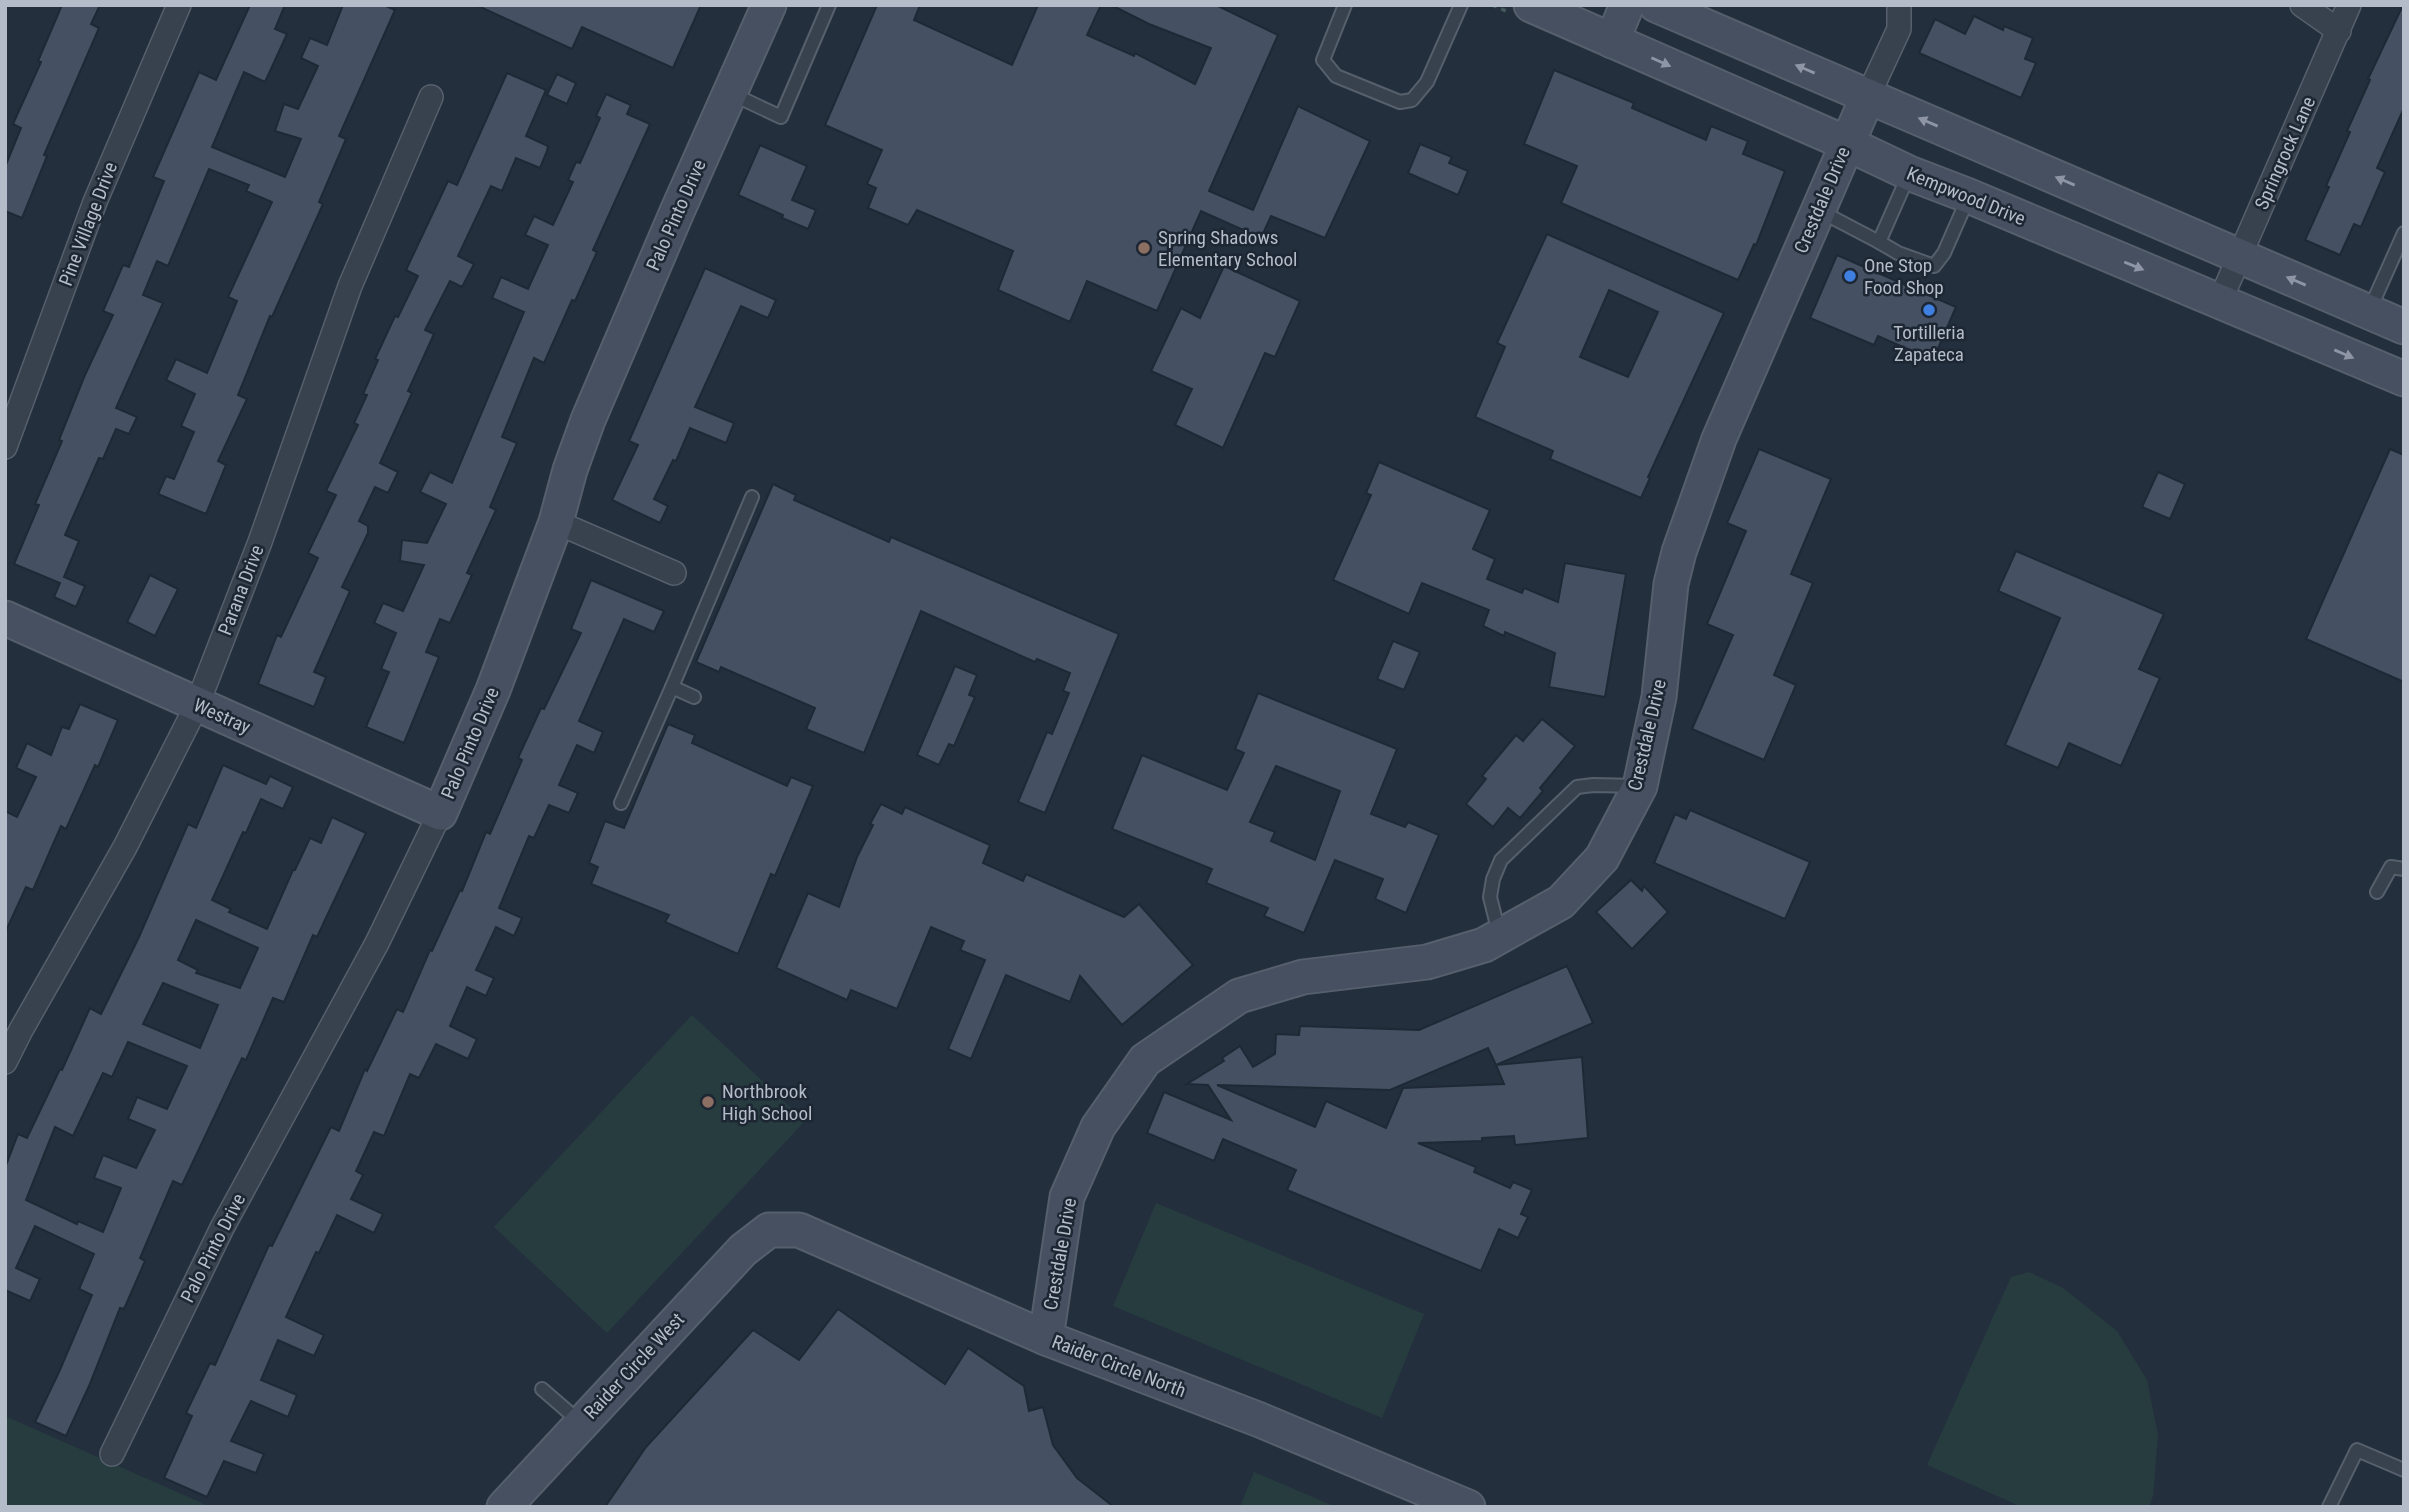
<svg xmlns="http://www.w3.org/2000/svg" width="2409" height="1512" font-family="'Roboto Condensed',sans-serif">
	<rect width="100%" height="100%" fill="#242f3e"/>
	<g fill="#263c3f">
		<polygon points="692,1015 805,1121 607,1333 494,1227"/>
		<polygon points="1156,1203 1424,1314 1382,1418 1113,1306"/>
		<polygon points="2029,1272 2063,1288 2117,1331 2147,1380 2158,1435 2153,1496 2149,1507 2022,1507 1927,1465 2011,1277"/>
		<polygon points="5,1416 211,1507 5,1507"/>
		<polygon points="1254,1472 1336,1507 1240,1507"/>
	</g>
	<g fill="#455162" stroke="#1f2835" stroke-width="2" fill-rule="evenodd">
		<polygon points="62,5 100,5 91,24 99,28 44,155 47,156 22,218 5,211 5,167 21,128 13,124 41,62 38,61"/>
		<polygon points="250,5 285,5 275,29 287,34 265,82 244,72 212,147 285,177 301,139 275,131 284,104 298,109 318,66 301,58 310,38 327,45 343,5 384,5 395,10 339,136 346,139 319,202 323,204 272,317 270,316 238,395 247,399 218,461 226,465 206,514 158,494 166,476 174,479 194,432 181,426 195,394 166,380 176,359 207,373 237,301 228,297 272,202 246,191 249,185 209,169 168,266 157,261 143,295 163,303 116,408 137,417 129,434 116,429 103,459 99,458 65,535 79,541 64,577 85,586 76,607 54,597 60,583 14,564 39,505 35,504 62,441 59,440 85,375 113,315 103,311 123,265 129,267 164,181 153,177 199,72 216,80"/>
		<polygon points="476,5 701,5 673,68 582,27 572,49"/>
		<polygon points="877,5 920,5 914,20 1012,65 1038,5 1101,5 1087,35 1134,56 1135,53 1195,84 1211,48 1149,24 1111,5 1216,5 1278,35 1209,191 1253,210 1298,106 1370,141 1325,238 1271,216 1261,238 1201,211 1157,311 1087,281 1070,322 998,290 1013,251 917,210 908,225 868,208 876,188 867,184 882,150 825,125"/>
		<polygon points="2403,5 2404,108 2377,168 2385,172 2361,227 2354,224 2340,255 2305,240 2329,187 2326,186 2350,132 2347,131 2370,80 2368,79"/>
		<polygon points="1974,16 2003,30 2004,26 2033,38 2025,59 2036,63 2021,98 1919,53 1935,19 1965,34"/>
		<polygon points="1554,70 1634,103 1632,108 1706,140 1711,126 1748,141 1743,154 1785,171 1756,245 1754,244 1738,280 1561,203 1577,166 1524,144"/>
		<polygon points="507,73 546,90 526,136 548,146 547,151 540,168 516,158 502,191 491,186 458,256 474,264 462,287 450,281 425,330 434,334 408,391 412,393 380,463 398,472 388,493 375,487 359,521 368,526 368,533 342,587 350,591 314,672 326,677 314,707 258,684 277,635 281,637 318,558 308,553 336,495 326,491 358,425 354,423 367,395 363,394 378,360 375,359 395,316 398,317 418,276 406,270 448,181 457,185"/>
		<polygon points="557,74 576,83 567,104 547,95"/>
		<polygon points="606,94 631,105 627,114 650,124 593,250 597,252 575,301 572,300 544,363 534,358 502,437 517,443 490,507 496,510 467,573 472,575 450,623 440,619 426,652 439,657 404,743 366,727 389,672 381,669 396,633 374,623 383,603 403,611 424,565 400,561 402,540 427,543 446,504 420,492 430,472 452,483 524,312 492,298 501,277 528,289 548,245 525,235 534,216 553,225 573,182 568,180 576,162 580,163 600,118 596,116"/>
		<polygon points="1420,144 1452,157 1449,163 1468,171 1458,195 1408,173"/>
		<polygon points="760,145 807,166 792,200 816,210 808,229 782,218 783,215 738,195"/>
		<path d="M1547,234L1724,313L1648,477L1650,478L1641,498L1550,459L1553,451L1475,417L1505,347L1497,343ZM1609,290L1658,312L1628,377L1580,357Z"/>
		<polygon points="1837,255 1956,307 1933,360 1878,336 1874,345 1810,318"/>
		<polygon points="1224,266 1300,301 1275,357 1265,353 1223,448 1175,425 1192,389 1151,371 1181,308 1200,318"/>
		<polygon points="705,268 776,300 768,318 741,306 695,407 734,423 726,443 690,428 676,461 673,460 654,499 668,506 660,523 612,500 638,445 629,441"/>
		<polygon points="1759,449 1831,479 1791,574 1813,583 1774,675 1796,685 1764,760 1692,729 1733,635 1707,624 1746,531 1727,523"/>
		<polygon points="2390,449 2404,455 2404,682 2306,639"/>
		<polygon points="1379,462 1490,510 1473,549 1495,559 1487,579 1522,593 1524,588 1558,602 1565,563 1626,574 1605,697 1549,687 1555,653 1505,632 1504,636 1483,626 1489,610 1422,583 1409,614 1333,580 1371,495 1366,493"/>
		<polygon points="2158,472 2185,484 2170,519 2142,507"/>
		<polygon points="773,484 796,495 794,500 889,542 891,537 1119,634 1045,813 1018,802 1047,732 1052,734 1069,693 1063,691 1070,673 1037,659 1035,662 921,611 864,753 806,729 815,708 721,667 719,672 696,662"/>
		<polygon points="2016,551 2164,614 2139,669 2160,678 2121,766 2069,743 2058,768 2005,745 2060,618 1998,591"/>
		<polygon points="150,575 178,589 155,636 127,622"/>
		<polygon points="591,580 664,611 654,632 624,619 579,721 603,732 594,753 577,745 559,785 578,793 569,813 549,805 534,838 529,836 499,908 522,918 514,936 496,927 476,970 494,978 486,996 467,987 450,1026 477,1039 468,1059 436,1044 419,1078 410,1074 384,1136 374,1132 356,1171 363,1175 351,1199 383,1214 374,1233 337,1215 319,1253 316,1252 286,1317 324,1335 314,1356 278,1340 261,1380 297,1395 288,1417 251,1401 231,1441 264,1454 256,1473 224,1461 207,1497 164,1478 192,1416 186,1413 210,1363 215,1365 269,1245 272,1246 331,1127 339,1131 365,1069 367,1071 397,1009 403,1012 430,950 432,951 460,890 462,891 486,832 490,834 522,760 518,758 541,708 544,709 581,633 571,629"/>
		<polygon points="1393,641 1420,652 1404,690 1377,679"/>
		<polygon points="955,666 977,675 969,695 975,697 954,746 949,744 939,765 917,755"/>
		<path d="M1258,693L1397,749L1371,814L1405,827L1408,822L1439,835L1406,913L1375,899L1383,879L1335,860L1304,933L1264,916L1268,908L1206,883L1212,869L1112,829L1142,755L1227,790L1244,753L1235,749ZM1276,766L1340,791L1315,860L1271,841L1275,832L1250,822Z"/>
		<polygon points="80,704 118,720 98,767 95,765 66,829 61,826 33,890 26,887 5,933 5,811 17,817 36,777 16,768 27,743 51,755 62,727 69,729"/>
		<polygon points="1542,719 1575,746 1540,788 1543,791 1520,818 1508,808 1493,827 1466,804 1486,779 1482,776 1516,735 1523,741"/>
		<polygon points="668,724 695,735 692,743 787,786 791,777 813,786 775,876 771,874 738,954 665,922 669,915 591,884 598,867 589,863 605,821 624,828"/>
		<path d="M223,765L266,784L270,776L293,787L283,809L261,799L246,833L243,832L212,900L231,909L229,912L267,929L293,870H295L310,838L321,843L332,817L366,833L317,937L313,935L284,1002L273,998L246,1060L242,1058L182,1185L173,1181L140,1258L145,1261L124,1309L120,1308L89,1386L66,1436L35,1422L59,1372L92,1295L79,1289L94,1254L35,1226L16,1268L40,1279L30,1301L5,1290V1168L18,1134L27,1138L60,1069L62,1070L90,1008L101,1014L139,937L188,824L196,828ZM196,920L258,948L240,988L196,973L198,970L178,960ZM163,983L218,1005L200,1048L143,1024ZM128,1042L187,1066L167,1109L137,1097L128,1119L155,1130L136,1168L103,1155L94,1178L121,1188L103,1232L78,1221L77,1224L26,1200L55,1127L73,1136L103,1073L112,1077Z"/>
		<polygon points="881,804 902,814 905,807 990,845 983,863 1023,881 1026,874 1124,917 1139,904 1193,965 1122,1025 1080,976 1070,1002 1006,975 971,1059 948,1049 985,960 960,950 964,941 931,927 897,1009 851,990 847,1000 776,968 808,893 839,907 857,857 873,825 870,824"/>
		<polygon points="1690,810 1810,862 1785,919 1654,863 1675,814 1686,819"/>
		<polygon points="1631,880 1642,891 1644,886 1668,912 1632,949 1596,912"/>
		<polygon points="1567,966 1593,1023 1496,1065 1488,1048 1390,1090 1217,1085 1315,1127 1326,1101 1386,1128 1403,1088 1504,1084 1496,1065 1582,1057 1588,1138 1515,1145 1514,1136 1482,1138 1482,1141 1418,1143 1476,1167 1474,1172 1510,1188 1513,1182 1532,1190 1521,1214 1528,1217 1518,1238 1499,1229 1481,1271 1287,1190 1296,1170 1223,1139 1214,1161 1147,1133 1164,1092 1231,1120 1208,1085 1187,1084 1224,1061 1222,1058 1240,1046 1253,1067 1275,1054 1276,1034 1299,1035 1300,1026 1419,1030"/>
		<polygon points="838,1309 945,1384 968,1348 1024,1386 1029,1411 1043,1407 1053,1445 1077,1478 1114,1507 605,1507 646,1447 753,1330 799,1360"/>
	</g>
	<g fill="none" stroke-linecap="round" stroke-linejoin="round">
		<defs>
			<g id="lane">
				<polyline points="1345,5 1323,60 1336,76 1400,102 1412,100 1427,82 1461,5"/>
				<polyline points="730,93 781,117 829,5"/>
				<polyline points="1909,174 1879,242 1898,253 1934,266 1944,253 1969,196"/>
				<polyline points="1818,210 1879,242"/>
				<polyline points="2370,309 2404,233"/>
				<polyline points="694,697 672,687 752,497"/>
				<polyline points="621,803 672,687"/>
				<polyline points="2377,892 2391,867 2404,869"/>
				<polyline points="1499,933 1490,897 1493,879 1501,860 1577,787 1593,785 1637,786"/>
				<polyline points="542,1389 580,1422"/>
				<polyline points="2329,1507 2357,1450 2404,1470"/>
			</g>
			<g id="street">
				<polyline points="2302,5 2339,31"/>
				<polyline points="1868,96 1899,29 1899,5"/>
				<polyline points="2220,301 2349,5"/>
				<polyline points="5,447 95,202 179,5"/>
				<polyline points="556,522 674,573"/>
				<polyline points="5,1062 21,1030 125,847 197,705 260,542 350,286 431,97"/>
				<polyline points="112,1454 222,1228 377,943 440,813"/>
			</g>
			<g id="secondary">
				<polyline points="1531,5 1846,143 1909,173 1969,196 2404,379"/>
				<polyline points="1656,5 2404,327"/>
				<polyline points="1612,41 1627,5"/>
				<polyline points="5,618 440,813 493,690 556,522 570,470 588,420 676,214 769,5"/>
				<polyline points="1046,1338 1067,1197 1098,1127 1145,1060 1239,996 1303,977 1427,962 1484,945 1561,902 1602,858 1640,786 1659,697 1671,584 1679,552 1719,439 1868,96"/>
				<polyline points="504,1507 743,1250 769,1230 799,1230 1046,1338 1260,1420 1468,1507"/>
			</g>
		</defs>
		<use href="#lane" stroke="#565f6c" stroke-width="16"/>
		<use href="#street" stroke="#565f6c" stroke-width="26"/>
		<use href="#secondary" stroke="#565f6c" stroke-width="37"/>
		<polyline stroke="#44595c" stroke-width="3.5" stroke-dasharray="5 5" stroke-linecap="butt" points="1492,5 1506,11"/>
		<use href="#lane" stroke="#38414e" stroke-width="12"/>
		<use href="#street" stroke="#38414e" stroke-width="23"/>
		<use href="#secondary" stroke="#465061" stroke-width="33"/>
	</g>
	<defs><path id="oneway-solid" d="M-6-.8H1V-3.2L6.5 0L1 3.2V.8H-6Z" transform="scale(1.75)"/></defs>
	<g fill="#8e96a5">
		<use href="#oneway-solid" transform="translate(1661 62) rotate(24)"/>
		<use href="#oneway-solid" transform="translate(1805 69) rotate(-157)"/>
		<use href="#oneway-solid" transform="translate(1928 122) rotate(-157)"/>
		<use href="#oneway-solid" transform="translate(2065 181) rotate(-157)"/>
		<use href="#oneway-solid" transform="translate(2134 266) rotate(22)"/>
		<use href="#oneway-solid" transform="translate(2296 281) rotate(-157)"/>
		<use href="#oneway-solid" transform="translate(2344 354) rotate(23)"/>
	</g>
	<g fill="#8d6e63" stroke="#1d2633" stroke-width="2.5">
		<circle cx="1144" cy="248" r="7"/>
		<circle cx="708" cy="1102" r="7"/>
	</g>
	<g fill="#3f7fe0" stroke="#1d2633" stroke-width="2.5">
		<circle cx="1850" cy="276" r="7"/>
		<circle cx="1929" cy="310" r="7"/>
	</g>
	<g text-anchor="middle" dominant-baseline="central" stroke-width="5" stroke-linejoin="round" paint-order="stroke">
		<g font-size="19" fill="#b4bcc9" stroke="#1d2633">
			<text transform="translate(2285 153) rotate(-66)">Springrock Lane</text>
			<text transform="translate(1966 196) rotate(22)">Kempwood Drive</text>
			<text transform="translate(1822 200) rotate(-67)">Crestdale Drive</text>
			<text transform="translate(676 215) rotate(-66)">Palo Pinto Drive</text>
			<text transform="translate(88 224) rotate(-69)">Pine Village Drive</text>
			<text transform="translate(241 590) rotate(-69)">Parana Drive</text>
			<text transform="translate(222 716) rotate(24)">Westray</text>
			<text transform="translate(1647 735) rotate(-77)">Crestdale Drive</text>
			<text transform="translate(470 743) rotate(-67)">Palo Pinto Drive</text>
			<text transform="translate(213 1248) rotate(-63)">Palo Pinto Drive</text>
			<text transform="translate(1060 1254) rotate(-80)">Crestdale Drive</text>
			<text transform="translate(634 1366) rotate(-47)">Raider Circle West</text>
			<text transform="translate(1119 1366) rotate(21)">Raider Circle North</text>
		</g>
		<g font-size="19" fill="#b4bcc9" stroke="#1d2633" text-anchor="start">
			<text x="1158" y="237">Spring Shadows<tspan x="1158" dy="22">Elementary School</tspan></text>
			<text x="1864" y="265">One Stop<tspan x="1864" dy="22">Food Shop</tspan></text>
			<text x="1929" y="332" text-anchor="middle">Tortilleria<tspan x="1929" dy="22">Zapateca</tspan></text>
			<text x="722" y="1091">Northbrook<tspan x="722" dy="22">High School</tspan></text>
		</g>
	</g>
	<rect width="2409" height="1512" fill="none" stroke="#b4bcc9" stroke-width="14"/>
</svg>
